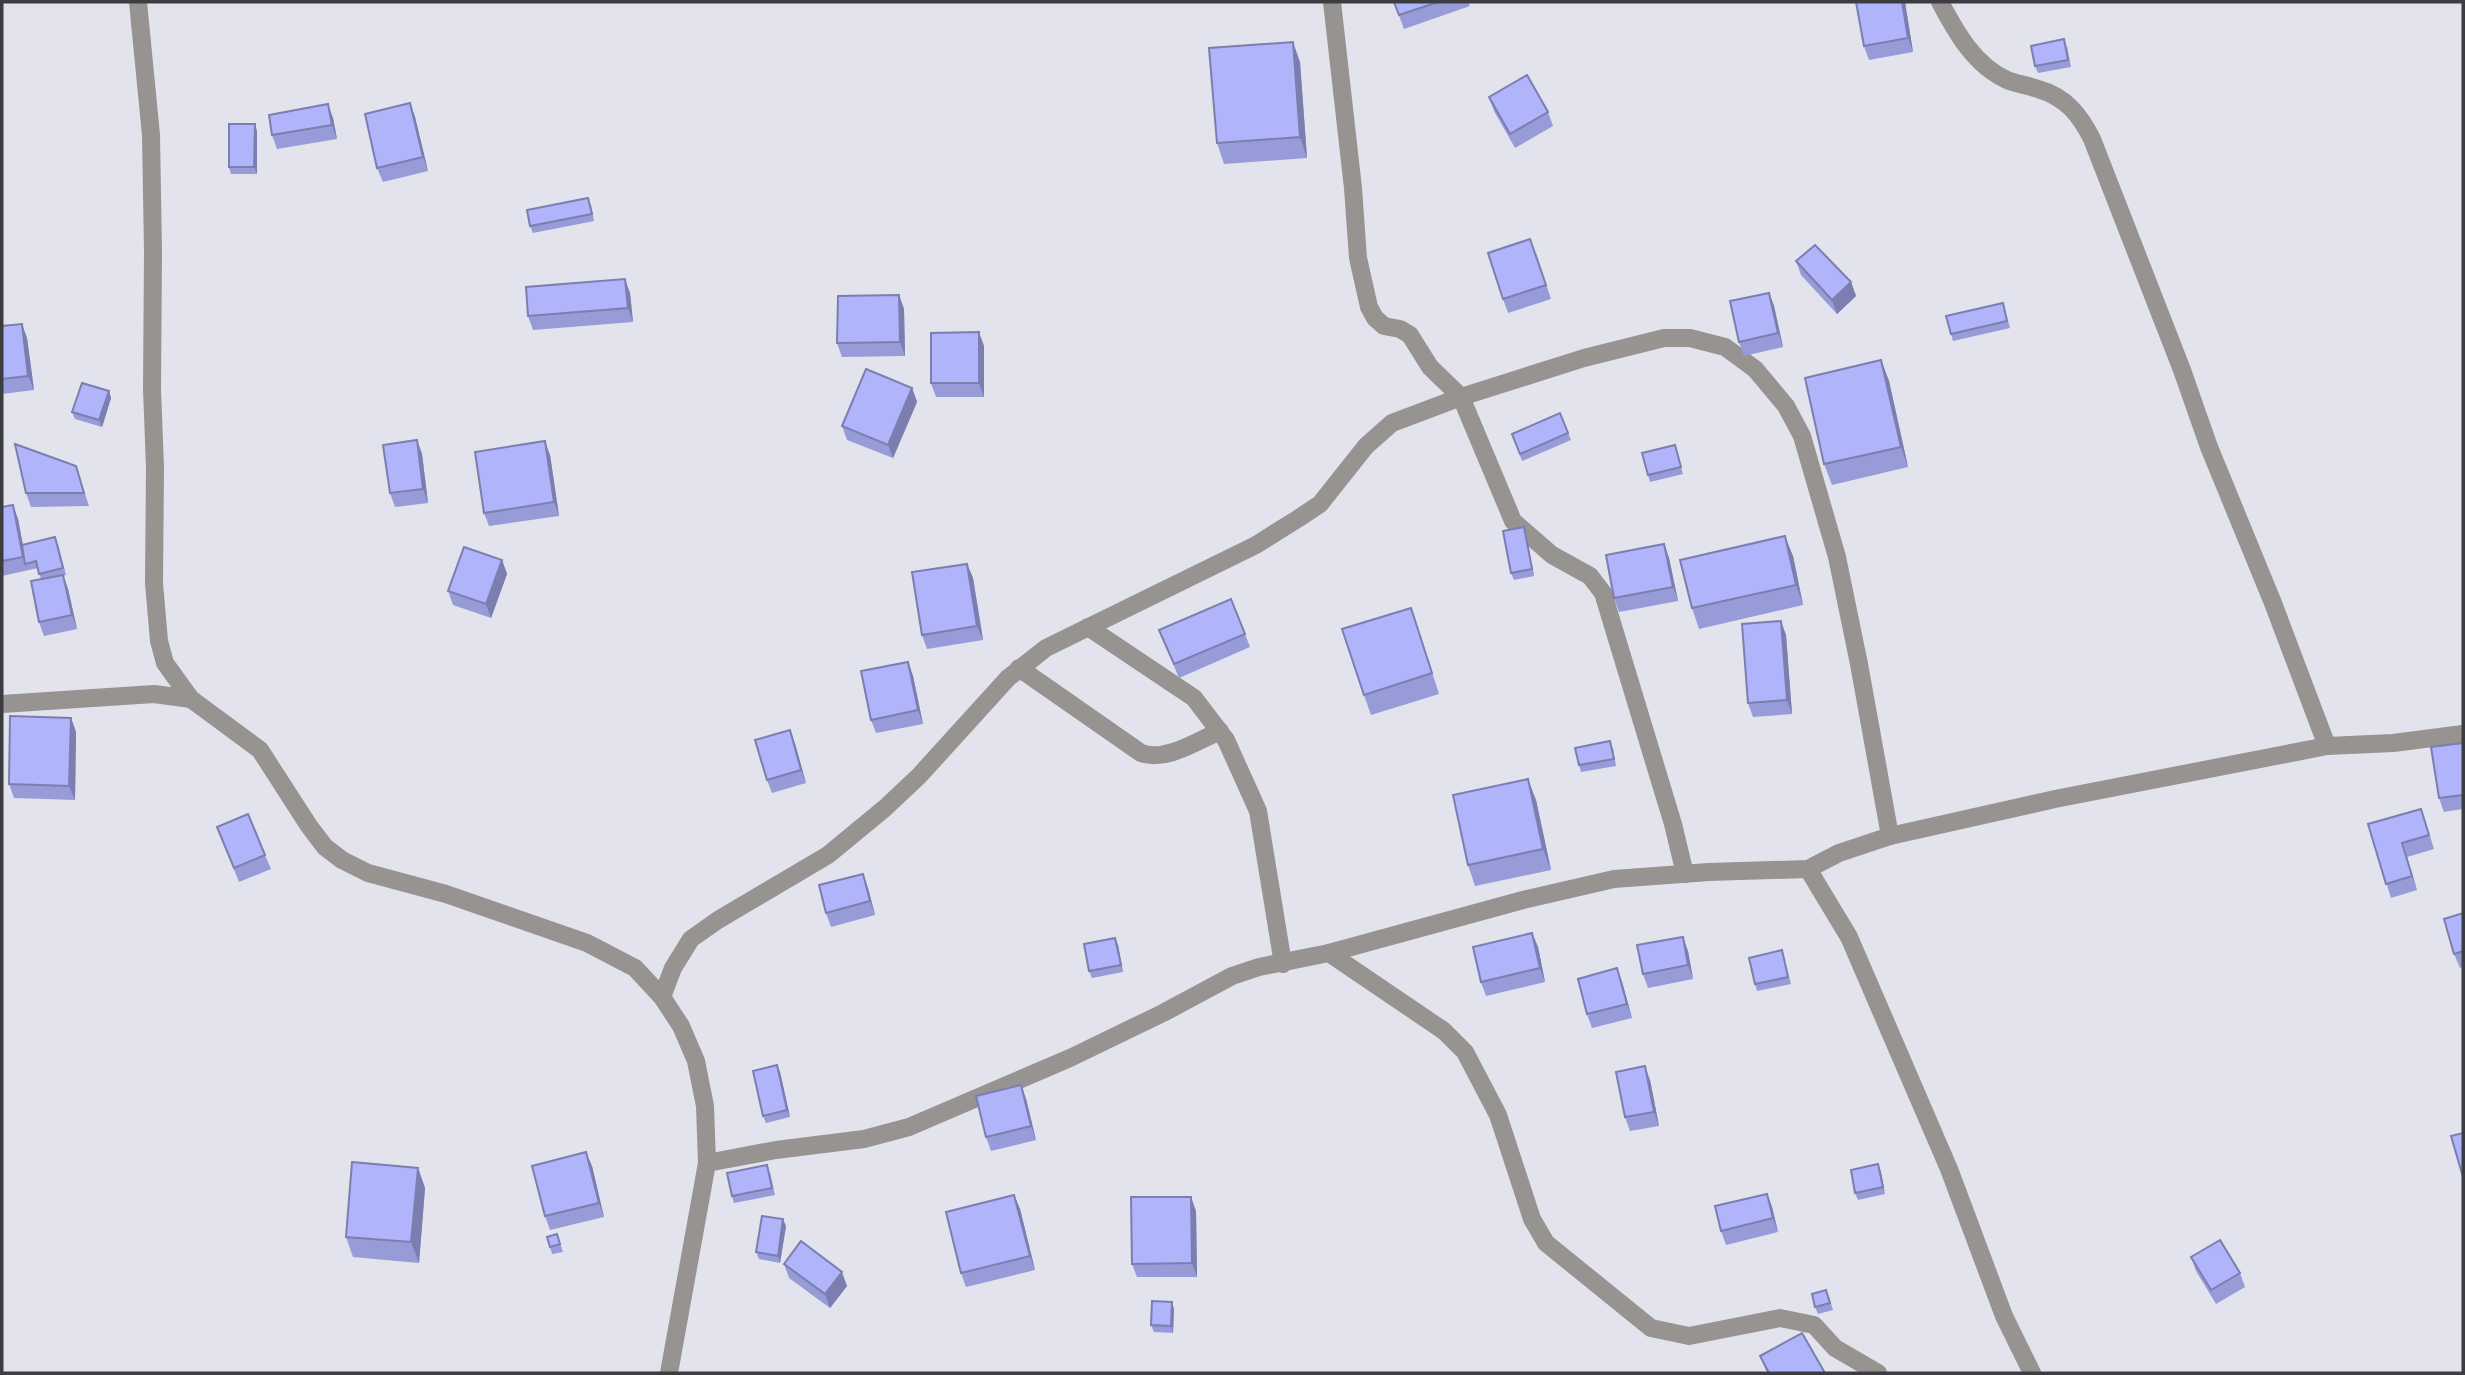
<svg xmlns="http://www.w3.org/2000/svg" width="2465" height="1375" font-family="'Open Sans',sans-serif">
	<rect width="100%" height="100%" fill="#e2e3ed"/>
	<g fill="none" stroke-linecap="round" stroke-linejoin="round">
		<g stroke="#969390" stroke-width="18">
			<polyline points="138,2 151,135 153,252 152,389 155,468 154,583 159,641 165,663 191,699 260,750 309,826 325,847 342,860 368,873 446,894 587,943 635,968 662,997 681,1026 696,1061 705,1106 707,1163 669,1373"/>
			<polyline points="1332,2 1353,188 1358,258 1369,307 1375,318 1384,326 1400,329 1410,335 1430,367 1461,397 1513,521 1552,555 1590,576 1603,593 1673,824 1685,874"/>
			<path d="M1940,2C1956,32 1974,65 2007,80C2016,84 2028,85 2038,89C2066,97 2080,115 2092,139L2182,370L2209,447L2273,603L2327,746"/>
			<polyline points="1088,627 1194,698 1226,740 1258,811 1283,964"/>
			<path d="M1019,668L1141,753C1166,762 1197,741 1220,731"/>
			<polyline points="2,704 154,694 191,699"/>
			<polyline points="1808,869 1849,937 1949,1169 2004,1316 2032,1373"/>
			<polyline points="1329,953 1444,1031 1465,1052 1498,1115 1532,1219 1546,1243 1651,1328 1689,1336 1780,1318 1814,1325 1835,1348 1878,1373"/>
			<polyline points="662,997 673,968 691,939 718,920 828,855 885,808 919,776 1008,678 1046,648 1256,545 1299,518 1320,504 1366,446 1392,423 1461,397 1584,358 1664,338 1690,338 1725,347 1755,369 1786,406 1802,436 1837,557 1859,664 1890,836"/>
			<polyline points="707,1163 776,1150 864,1139 909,1127 1070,1058 1163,1013 1232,976 1259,967 1329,953 1523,900 1614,879 1709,872 1808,869 1839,853 1890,836 2055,799 2327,746 2393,743 2463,734"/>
		</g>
	</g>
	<g fill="#979bd7">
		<polygon points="1394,2 1468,2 1470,6 1404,29"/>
		<polygon points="1905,2 1913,52 1869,60 1864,46"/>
		<polygon points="2067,46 2071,67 2038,73 2035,66"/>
		<polygon points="1300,62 1307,158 1224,164 1217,143"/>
		<polygon points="1489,97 1548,112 1553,126 1515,148 1494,111"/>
		<polygon points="410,103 415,117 428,171 383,182 377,168"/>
		<polygon points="333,118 337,139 277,149 272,135"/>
		<polygon points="257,131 257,174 231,174 229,167"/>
		<polygon points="591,205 594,221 533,233 530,226"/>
		<polygon points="1536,253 1551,299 1508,313 1503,299"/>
		<polygon points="1796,261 1851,282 1856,296 1837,314 1801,275"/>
		<polygon points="630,293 633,322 533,330 528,316"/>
		<polygon points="1769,293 1774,306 1783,347 1744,356 1739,342"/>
		<polygon points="899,295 904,309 905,356 842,357 837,343"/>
		<polygon points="2003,303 2010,328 1953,341 1951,334"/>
		<polygon points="2,326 27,338 34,390 2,394"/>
		<polygon points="984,346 984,397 936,397 931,383"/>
		<polygon points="1881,360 1889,381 1908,467 1832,485 1824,464"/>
		<polygon points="912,388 917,402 893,458 847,440 842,426"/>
		<polygon points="109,391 111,398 102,427 75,419 72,412"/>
		<polygon points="1560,413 1571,440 1522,461 1512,434"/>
		<polygon points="417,440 422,454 428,503 395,507 390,493"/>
		<polygon points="1677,452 1683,474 1650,482 1648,475"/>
		<polygon points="550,455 559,516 489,526 484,513"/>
		<polygon points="76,466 89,506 31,507 26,493"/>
		<polygon points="13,505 18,519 23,545 58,544 66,575 63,576 68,589 77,629 44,636 39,622 41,579 38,568 2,576 2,507"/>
		<polygon points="1524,527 1526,534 1534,576 1514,580 1511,573"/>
		<polygon points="1664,544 1669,558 1678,601 1619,612 1614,598"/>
		<polygon points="1793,556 1803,605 1699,629 1692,608"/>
		<polygon points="502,560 507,574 491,618 453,605 448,591"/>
		<polygon points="967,564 973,578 983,640 927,649 922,635"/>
		<polygon points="1418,628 1439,694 1371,715 1364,695"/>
		<polygon points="1159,630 1245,634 1250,647 1179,678"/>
		<polygon points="1786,635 1792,714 1753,717 1748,703"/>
		<polygon points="908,662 913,676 923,724 876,733 871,720"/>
		<polygon points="71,718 76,732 75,800 14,798 9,784"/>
		<polygon points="2463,743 2463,809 2444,812 2439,798"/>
		<polygon points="795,744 806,783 772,793 767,780"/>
		<polygon points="1613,748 1616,766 1581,772 1579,765"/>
		<polygon points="1536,800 1551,870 1475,886 1468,865"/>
		<polygon points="2426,823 2434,849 2407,857 2417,890 2391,898 2368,824"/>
		<polygon points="217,827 265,855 271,869 239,882"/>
		<polygon points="868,888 875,915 831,927 826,913"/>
		<polygon points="2463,913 2463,967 2460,968 2454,954"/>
		<polygon points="1532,933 1538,947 1545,982 1486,996 1481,982"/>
		<polygon points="1115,938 1118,945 1123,972 1092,978 1089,971"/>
		<polygon points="1782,950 1791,984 1757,991 1755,984"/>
		<polygon points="1688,951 1693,979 1648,988 1643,974"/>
		<polygon points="1622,982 1632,1018 1592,1028 1587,1014"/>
		<polygon points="780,1072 790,1117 766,1123 763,1116"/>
		<polygon points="1650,1080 1659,1126 1630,1131 1625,1117"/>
		<polygon points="1021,1085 1026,1099 1036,1140 991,1151 986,1137"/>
		<polygon points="1878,1164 1881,1172 1885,1194 1858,1200 1855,1193"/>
		<polygon points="592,1166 604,1217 550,1230 545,1216"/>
		<polygon points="418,1168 425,1188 419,1263 353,1257 346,1237"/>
		<polygon points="770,1172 775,1195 734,1203 732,1196"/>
		<polygon points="1767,1194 1772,1207 1778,1232 1726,1245 1721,1231"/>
		<polygon points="1014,1195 1020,1209 1035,1270 966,1287 961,1273"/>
		<polygon points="1196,1211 1197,1277 1137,1277 1132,1264"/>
		<polygon points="786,1226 780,1263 759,1259 756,1252"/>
		<polygon points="557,1234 563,1252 552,1254 550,1247"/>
		<polygon points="2191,1257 2240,1273 2245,1287 2216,1304 2196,1271"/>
		<polygon points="784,1264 847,1286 830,1308 789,1278"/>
		<polygon points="1829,1297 1833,1310 1818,1314 1815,1307"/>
		<polygon points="1174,1309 1173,1333 1154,1332 1151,1325"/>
		<polygon points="1760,1356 1825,1373 1767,1373"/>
	</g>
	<g fill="#7b7eaf">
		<polygon points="1902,2 1905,2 1913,52 1908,38"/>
		<polygon points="1293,42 1300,62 1307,158 1300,137"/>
		<polygon points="410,103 415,117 428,171 423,157"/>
		<polygon points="328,104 333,118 337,139 332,125"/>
		<polygon points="255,124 257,131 257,174 254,167"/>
		<polygon points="625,279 630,293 633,322 628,308"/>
		<polygon points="1851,282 1856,296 1837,314 1832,300"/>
		<polygon points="1769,293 1774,306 1783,347 1778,333"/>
		<polygon points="899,295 904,309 905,356 900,342"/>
		<polygon points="22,324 27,338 34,390 28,376"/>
		<polygon points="979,332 984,346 984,397 979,383"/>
		<polygon points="1881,360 1889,381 1908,467 1901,447"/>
		<polygon points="912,388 917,402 893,458 888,445"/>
		<polygon points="109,391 111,398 102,427 99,420"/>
		<polygon points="417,440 422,454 428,503 423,489"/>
		<polygon points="545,441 550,455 559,516 554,502"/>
		<polygon points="13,505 18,519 26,563 25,564 28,571 23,557"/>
		<polygon points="1524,527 1526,534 1534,576 1532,569"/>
		<polygon points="1785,536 1793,556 1803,605 1796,585"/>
		<polygon points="1664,544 1669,558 1678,601 1673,587"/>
		<polygon points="502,560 507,574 491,618 486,604"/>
		<polygon points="967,564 973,578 983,640 977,626"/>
		<polygon points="63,575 68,589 77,629 72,615"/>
		<polygon points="1781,621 1786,635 1792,714 1787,700"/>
		<polygon points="908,662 913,676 923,724 918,710"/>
		<polygon points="71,718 76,732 75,800 69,786"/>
		<polygon points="790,730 795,744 806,783 801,770"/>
		<polygon points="1528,779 1536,800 1551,870 1543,849"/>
		<polygon points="2402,843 2407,857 2417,890 2412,876"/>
		<polygon points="863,874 868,888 875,915 870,901"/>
		<polygon points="1532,933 1538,947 1545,982 1540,968"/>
		<polygon points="1683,937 1688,951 1693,979 1688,965"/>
		<polygon points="1115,938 1118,945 1123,972 1121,965"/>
		<polygon points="1617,968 1622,982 1632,1018 1627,1004"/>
		<polygon points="777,1065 780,1072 790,1117 787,1110"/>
		<polygon points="1645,1066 1650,1080 1659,1126 1654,1112"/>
		<polygon points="1021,1085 1026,1099 1036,1140 1031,1126"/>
		<polygon points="586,1152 592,1166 604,1217 599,1203"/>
		<polygon points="1878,1164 1881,1172 1885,1194 1883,1187"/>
		<polygon points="418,1168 425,1188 419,1263 411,1242"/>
		<polygon points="1767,1194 1772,1207 1778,1232 1773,1218"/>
		<polygon points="1014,1195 1020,1209 1035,1270 1030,1256"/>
		<polygon points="1191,1197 1196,1211 1197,1277 1192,1263"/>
		<polygon points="783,1219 786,1226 780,1263 778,1256"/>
		<polygon points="842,1272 847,1286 830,1308 825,1294"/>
		<polygon points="1172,1302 1174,1309 1173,1333 1171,1326"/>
	</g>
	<g fill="#b0b4fa" stroke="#7b7eaf" stroke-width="2">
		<polygon points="1394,2 1438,2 1399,15"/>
		<polygon points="1856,2 1902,2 1908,38 1864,46"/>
		<polygon points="2064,39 2068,60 2035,66 2031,46"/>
		<polygon points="1293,42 1300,137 1217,143 1209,48"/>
		<polygon points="1527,75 1548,112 1510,134 1489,97"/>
		<polygon points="410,103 423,157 377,168 365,114"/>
		<polygon points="328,104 332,125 272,135 269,115"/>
		<polygon points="229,124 255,124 254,167 229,167"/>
		<polygon points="588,198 592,214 530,226 527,210"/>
		<polygon points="1530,239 1546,285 1503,299 1488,253"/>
		<polygon points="1815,245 1851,282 1832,300 1796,261"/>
		<polygon points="625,279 628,308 528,316 526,287"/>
		<polygon points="1769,293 1778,333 1739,342 1730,301"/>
		<polygon points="899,295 900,342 837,343 838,296"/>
		<polygon points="2003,303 2007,321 1951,334 1946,316"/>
		<polygon points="22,324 28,376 2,379 2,326"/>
		<polygon points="979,332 979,383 931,383 931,333"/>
		<polygon points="1881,360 1901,447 1824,464 1805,378"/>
		<polygon points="866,369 912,388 888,445 842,426"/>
		<polygon points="82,383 109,391 99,420 72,412"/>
		<polygon points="1560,413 1568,433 1520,454 1512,434"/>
		<polygon points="417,440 423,489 390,493 383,445"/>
		<polygon points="545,441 554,502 484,513 475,452"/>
		<polygon points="15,444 76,466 84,493 26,493"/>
		<polygon points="1675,445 1681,467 1648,475 1642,453"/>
		<polygon points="13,505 23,557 2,561 2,507"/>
		<polygon points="1524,527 1532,569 1511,573 1503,531"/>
		<polygon points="1785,536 1796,585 1692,608 1680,560"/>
		<polygon points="55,537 63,568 39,574 36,561 25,564 22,545"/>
		<polygon points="1664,544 1673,587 1614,598 1606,555"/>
		<polygon points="464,547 502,560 486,604 448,591"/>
		<polygon points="967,564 977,626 922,635 912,572"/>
		<polygon points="63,575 72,615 39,622 31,581"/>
		<polygon points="1231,599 1245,634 1174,664 1159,630"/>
		<polygon points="1411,608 1432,673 1364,695 1342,629"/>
		<polygon points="1781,621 1787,700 1748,703 1742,624"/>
		<polygon points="908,662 918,710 871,720 861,671"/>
		<polygon points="10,716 71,718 69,786 9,784"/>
		<polygon points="790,730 801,770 767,780 755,740"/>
		<polygon points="1610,741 1614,759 1579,765 1575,748"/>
		<polygon points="2463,743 2463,795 2439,798 2431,747"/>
		<polygon points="1528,779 1543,849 1468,865 1453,795"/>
		<polygon points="2421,809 2429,835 2402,843 2412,876 2386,884 2368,824"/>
		<polygon points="248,814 265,855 234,868 217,827"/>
		<polygon points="863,874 870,901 826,913 819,885"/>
		<polygon points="2463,913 2463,951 2454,954 2444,919"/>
		<polygon points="1532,933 1540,968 1481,982 1473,947"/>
		<polygon points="1683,937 1688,965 1643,974 1637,945"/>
		<polygon points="1115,938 1121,965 1089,971 1084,944"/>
		<polygon points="1782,950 1788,977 1755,984 1749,958"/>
		<polygon points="1617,968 1627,1004 1587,1014 1578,979"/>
		<polygon points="777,1065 787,1110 763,1116 753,1071"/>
		<polygon points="1645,1066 1654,1112 1625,1117 1616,1072"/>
		<polygon points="1021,1085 1031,1126 986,1137 976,1096"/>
		<polygon points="2463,1133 2463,1177 2451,1136"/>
		<polygon points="586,1152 599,1203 545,1216 532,1166"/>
		<polygon points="352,1162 418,1168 411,1242 346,1237"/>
		<polygon points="1878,1164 1883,1187 1855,1193 1851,1170"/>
		<polygon points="767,1165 772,1188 732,1196 727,1173"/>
		<polygon points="1767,1194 1773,1218 1721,1231 1715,1206"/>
		<polygon points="1014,1195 1030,1256 961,1273 946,1212"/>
		<polygon points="1131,1197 1191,1197 1192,1263 1132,1264"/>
		<polygon points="762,1216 783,1219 778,1256 756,1252"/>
		<polygon points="557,1234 560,1244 550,1247 547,1237"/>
		<polygon points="2220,1240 2240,1273 2211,1290 2191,1257"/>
		<polygon points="801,1241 842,1272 825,1294 784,1264"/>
		<polygon points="1826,1290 1830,1303 1815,1307 1812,1294"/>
		<polygon points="1152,1301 1172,1302 1171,1326 1151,1325"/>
		<polygon points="1802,1333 1825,1373 1769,1373 1760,1356"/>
	</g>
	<rect width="2465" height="1375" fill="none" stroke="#3c3d40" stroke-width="7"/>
</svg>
